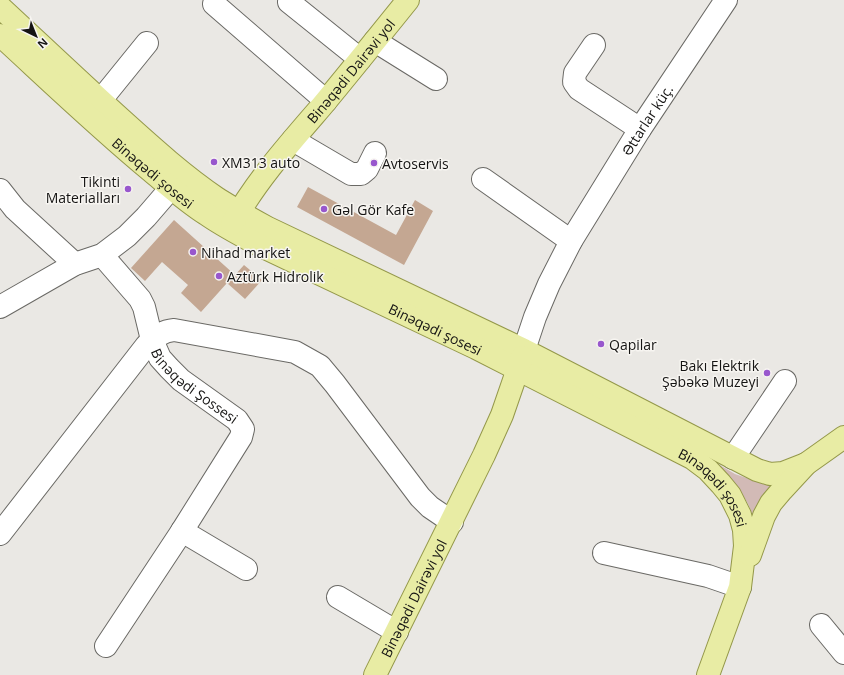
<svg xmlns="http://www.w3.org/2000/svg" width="844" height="675" font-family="'Open Sans',sans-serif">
	<rect width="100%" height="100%" fill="#eae8e4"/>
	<path fill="#d2bab6" d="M699,453L735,474L758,482L776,483L754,523C752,516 751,509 747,502C736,482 716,468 699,453Z"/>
	<g fill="#c4a792">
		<polygon points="308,187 396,235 415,200 433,211 404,265 297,207"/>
		<polygon points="174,220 235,275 244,265 262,280 245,299 227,283 201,312 181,293 188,285 162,262 145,281 131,268"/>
	</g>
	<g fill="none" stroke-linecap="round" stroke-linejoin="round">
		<defs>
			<g id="minor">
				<polyline points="289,2 360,59"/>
				<polyline points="214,4 326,101"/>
				<polyline points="375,41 436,79"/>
				<polyline points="594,45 575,73 574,82 579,89 640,129"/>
				<polyline points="100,101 147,43"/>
				<polyline points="293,140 351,174 361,174 367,169 375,153"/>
				<polyline points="483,179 571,241"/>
				<polyline points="0,190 15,209 75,264"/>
				<path id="s1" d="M102,255L140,299L144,307L152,340L160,358L169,368L181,380L237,420L243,429L241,437L182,531L106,646"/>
				<polyline points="0,307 75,264 102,255 127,236 146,217 171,188"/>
				<path id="s2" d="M524,350L535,317L549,284L571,241L640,129L726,0"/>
				<polyline points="733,458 785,381"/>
				<polyline points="182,531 246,569"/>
				<path d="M0,534L146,346C154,337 162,331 174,330L295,352L320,366L335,384L420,497L430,507L452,522"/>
				<polyline points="604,553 708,576 740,587"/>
				<polyline points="338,597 397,632"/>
				<polyline points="821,625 844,653"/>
			</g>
			<g id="major">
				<path d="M0,7C41,45 81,83 122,120C153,148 184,176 218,199C234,209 251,219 268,228L524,350L757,470L770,474L783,473L806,464"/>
				<path id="s3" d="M0,35C50,81 99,128 151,171C169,186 187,202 206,214C223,226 241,235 259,245L476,348L692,458L708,470L721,484L730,495L740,515L744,530L745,546L740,587L708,675"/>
				<path id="s4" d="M232,224C256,181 289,144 321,107C350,72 379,36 408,0"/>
				<polyline points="750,555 764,516 771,503 782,490 806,464 844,437"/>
				<path id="s5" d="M375,675L484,455L502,415L522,357"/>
			</g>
		</defs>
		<use href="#minor" stroke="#6a6965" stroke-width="24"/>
		<use href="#major" stroke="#94984a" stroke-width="24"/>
		<use href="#minor" stroke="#fff" stroke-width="22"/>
		<use href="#major" stroke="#e8eca4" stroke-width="22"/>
	</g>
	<g fill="#9857cd" stroke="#f7f5f1" stroke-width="1.5">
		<circle cx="214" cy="162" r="4"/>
		<circle cx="374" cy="163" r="4"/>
		<circle cx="128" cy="189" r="4"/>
		<circle cx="324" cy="209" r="4"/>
		<circle cx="193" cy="252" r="4"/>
		<circle cx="219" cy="276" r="4"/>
		<circle cx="601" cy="344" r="4"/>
		<circle cx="767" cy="373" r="4"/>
	</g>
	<g text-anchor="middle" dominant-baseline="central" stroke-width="3" stroke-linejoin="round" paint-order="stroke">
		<g font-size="14" fill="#151413" stroke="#f7f5f1">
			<text stroke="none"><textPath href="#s4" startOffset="194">Binəqədi Dairəvi yol</textPath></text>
			<text stroke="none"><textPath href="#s2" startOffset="262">Əttarlar küç.</textPath></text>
			<text stroke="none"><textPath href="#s3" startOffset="206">Binəqədi şosesi</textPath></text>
			<text stroke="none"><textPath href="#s3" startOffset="530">Binəqədi şosesi</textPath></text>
			<text stroke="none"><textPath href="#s1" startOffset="165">Binəqədi Şossesi</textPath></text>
			<text stroke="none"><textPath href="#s3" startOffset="854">Binəqədi şosesi</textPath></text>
			<text stroke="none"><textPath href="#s5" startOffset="86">Binəqədi Dairəvi yol</textPath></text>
		</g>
		<g font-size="14" fill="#151413" stroke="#f7f5f1" text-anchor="start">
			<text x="222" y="162">XM313 auto</text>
			<text x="382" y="163">Avtoservis</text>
			<text x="120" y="181" text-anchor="end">Tikinti<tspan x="120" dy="16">Materialları</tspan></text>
			<text x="332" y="209">Gəl Gör Kafe</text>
			<text x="201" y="252">Nihad market</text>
			<text x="227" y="276">Aztürk Hidrolik</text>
			<text x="609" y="344">Qapilar</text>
			<text x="759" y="365" text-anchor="end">Bakı Elektrik<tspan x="759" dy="16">Şəbəkə Muzeyi</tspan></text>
		</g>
	</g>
	<g transform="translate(36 36) rotate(137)" stroke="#f7f5f1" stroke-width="3" paint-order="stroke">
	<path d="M0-3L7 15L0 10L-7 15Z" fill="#151413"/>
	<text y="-6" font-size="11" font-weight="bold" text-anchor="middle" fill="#151413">N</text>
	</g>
</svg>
